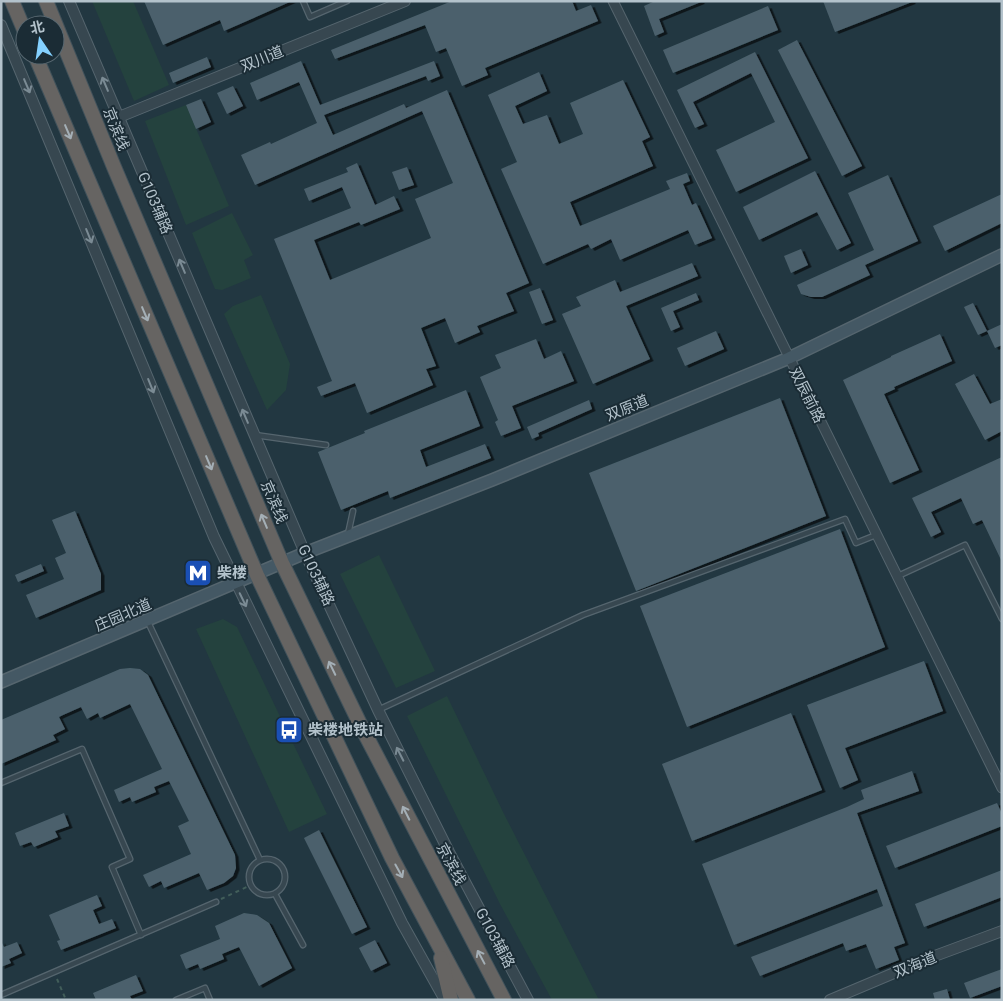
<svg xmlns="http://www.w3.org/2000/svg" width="1003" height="1001" font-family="Roboto,'Noto Sans SC',sans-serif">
	<defs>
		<filter id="shadow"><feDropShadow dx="3.5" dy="2" stdDeviation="0" flood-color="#0009"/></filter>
	</defs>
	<rect width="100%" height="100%" fill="#223741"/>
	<g fill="#24423e">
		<polygon points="92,1 133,1 169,85 134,101"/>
		<polygon points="186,105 229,206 186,225 145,121"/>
		<polygon points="232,213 253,255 244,260 251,278 222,290 215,289 192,233"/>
		<polygon points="261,295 290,364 286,390 267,410 224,314 233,306"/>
		<polygon points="379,555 435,671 396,688 340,574"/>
		<polygon points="223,619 237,627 327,814 289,832 196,629"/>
		<polygon points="447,696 504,814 599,1000 552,1000 500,904 407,716"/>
	</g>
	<g fill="#4b616c" filter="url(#shadow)">
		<polygon points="144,1 292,1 224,31 220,20 163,45"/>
		<polygon points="452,1 572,1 576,11 591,5 598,21 485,68 488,75 462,86 446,48 436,52 425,25 335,59 331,50"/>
		<polygon points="655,1 701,1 701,2 659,19 664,32 655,36 644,6"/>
		<polygon points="823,1 912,1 912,2 835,32"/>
		<polygon points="768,6 778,30 673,73 663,50"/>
		<polygon points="797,40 862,166 842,176 778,50"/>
		<polygon points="755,52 808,158 736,192 716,150 775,122 751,73 693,102 704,124 695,128 677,90"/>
		<polygon points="207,57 211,67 173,83 169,73"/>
		<polygon points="301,61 320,105 434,61 440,76 428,81 426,76 324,115 333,135 404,104 406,108 447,90 529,283 506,293 514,311 477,326 480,332 455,343 445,318 421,328 436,366 426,369 433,385 367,413 355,383 321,396 317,387 332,381 274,239 351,208 342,187 309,201 304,189 348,172 346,168 357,163 375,205 394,196 400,209 361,225 359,222 314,240 330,280 431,238 415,199 453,183 422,111 255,185 241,155 270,142 271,144 317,123 299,82 257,100 250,83"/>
		<polygon points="539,72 547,91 515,106 523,124 547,115 559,144 583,134 570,103 623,80 650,137 642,141 653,166 570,202 580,226 670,189 666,181 687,173 690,181 683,184 692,205 696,203 712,238 695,245 688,230 620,260 611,239 591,249 588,244 543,264 501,169 517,162 488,95"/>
		<polygon points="233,86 243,106 227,114 217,93"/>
		<polygon points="201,99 211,122 196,129 186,105"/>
		<polygon points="407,167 414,185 399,190 392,172"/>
		<polygon points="815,171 851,243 837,250 817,212 759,240 743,207"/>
		<polygon points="888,175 918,241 865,265 870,275 822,297 811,297 801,294 797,285 874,250 848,193"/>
		<polygon points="1002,194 1002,223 945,251 933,226"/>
		<polygon points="801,249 808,265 791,273 784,256"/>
		<polygon points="692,263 698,276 626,306 650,359 593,384 562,314 581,306 576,297 615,280 620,292"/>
		<polygon points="540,288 553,320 542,324 529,292"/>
		<polygon points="696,293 699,300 673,311 680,327 671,331 661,308"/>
		<polygon points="973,303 987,331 978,335 964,307"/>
		<polygon points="1002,324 1002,345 995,348 987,331"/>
		<polygon points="716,331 724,349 685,366 677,348"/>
		<polygon points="940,334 952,361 894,387 895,389 884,394 919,470 890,483 843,380 891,357 891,356"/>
		<polygon points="536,339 544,359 561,351 574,381 512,406 521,428 501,436 495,422 498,420 480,377 501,368 495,355"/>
		<polygon points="974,374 990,404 1002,399 1002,431 985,440 955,384"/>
		<polygon points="466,390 480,426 420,450 426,467 485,444 491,458 390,498 388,491 341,510 318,452 365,433 364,431"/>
		<polygon points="780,398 826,516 636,591 589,473"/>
		<polygon points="589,400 592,409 538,433 539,436 532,439 527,427"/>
		<polygon points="1002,457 1002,562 982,520 973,524 961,498 931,512 941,532 931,537 912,498"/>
		<polygon points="75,511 101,574 101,590 36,618 26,595 64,579 55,558 66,553 52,520"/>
		<polygon points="840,529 885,647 687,727 640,606"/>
		<polygon points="41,564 44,571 18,582 15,575"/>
		<polygon points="924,661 943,711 845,748 858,780 840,788 807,705"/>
		<polygon points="130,668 140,669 148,675 235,855 236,868 233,876 224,883 207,890 199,873 164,888 161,881 149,887 143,875 191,854 178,826 189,821 169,781 154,787 156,792 132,802 130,797 119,802 114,790 162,769 130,704 100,718 98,713 87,719 81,707 63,715 59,717 65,729 53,735 56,740 1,764 1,720 120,669"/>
		<polygon points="791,713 822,790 692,841 662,764"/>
		<polygon points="912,771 919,791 857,813 905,943 894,947 899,960 876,969 866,944 846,951 843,943 760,976 751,957 883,906 877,889 734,945 702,864 847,807 864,799 861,790"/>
		<polygon points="997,803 1002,814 1002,826 895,868 886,846"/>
		<polygon points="64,813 69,826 55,831 58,837 34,847 31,842 20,846 15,833"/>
		<polygon points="319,830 367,927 352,934 304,838"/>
		<polygon points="1002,870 1002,897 924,927 915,904"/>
		<polygon points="97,895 102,906 93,910 99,924 112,919 116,928 61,950 57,941 60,940 49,915"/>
		<polygon points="244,913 257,915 269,923 292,968 259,986 239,947 222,954 224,959 200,969 198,964 186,969 180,955 220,939 215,926"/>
		<polygon points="375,940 387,963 371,971 359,948"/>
		<polygon points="1,941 4,947 17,942 22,953 9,959 11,963 1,967"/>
		<polygon points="1002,969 1002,986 970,998 964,983"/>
		<polygon points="136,975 143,991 130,996 132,1000 96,1000 93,993"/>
		<polygon points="947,989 950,1000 935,1000 933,993"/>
	</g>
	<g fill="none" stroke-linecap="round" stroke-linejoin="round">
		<defs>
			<g id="service">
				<polyline points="303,1 310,17 347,1"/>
				<polyline points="255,435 326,445"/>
				<polyline points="348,534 353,511"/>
				<polyline points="898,576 965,545 1002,619"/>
				<polyline points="148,622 260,860"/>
				<polyline points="378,710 583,615 845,519 856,543 876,535"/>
				<polyline points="1,783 82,749 130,859 112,867 141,935"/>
				<circle cx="267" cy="877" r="18"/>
				<polyline points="275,894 303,945"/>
				<polyline points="1,995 216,902"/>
				<polyline points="176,1000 205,988 210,1000"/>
			</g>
			<polyline id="minor" points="613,1 1002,788"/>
			<g id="tertiary">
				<polyline points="69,1 305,553 378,710 449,852 528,1000"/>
				<polyline points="1,25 214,537 402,923 445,1000"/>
				<polyline points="119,117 405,1"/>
				<polyline points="830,1000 932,957 1002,931"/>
			</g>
			<polyline id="secondary" points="1,682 305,553 492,480 789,358 1002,255"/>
			<g id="trunk">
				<polyline points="12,1 25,32"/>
				<polyline points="46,1 114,167 282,563 362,728 504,1000"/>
				<polyline points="35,55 257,575 392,858 468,1000"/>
				<polyline points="441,958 451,1000"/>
			</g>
		</defs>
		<use href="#service" stroke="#55656e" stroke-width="7"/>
		<use href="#minor" stroke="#55656e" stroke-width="11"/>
		<use href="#tertiary" stroke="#55656e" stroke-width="12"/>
		<use href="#secondary" stroke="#55656e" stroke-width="14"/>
		<use href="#trunk" stroke="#41525b" stroke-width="16"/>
		<g stroke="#425e5a" stroke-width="2" stroke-dasharray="4 4" stroke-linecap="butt">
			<polyline points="221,899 251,885"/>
			<polyline points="57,979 66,1000"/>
		</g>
		<use href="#service" stroke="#374750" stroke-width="4.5"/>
		<use href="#minor" stroke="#374750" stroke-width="9"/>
		<use href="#tertiary" stroke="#374750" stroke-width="10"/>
		<use href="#secondary" stroke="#445864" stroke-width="11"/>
		<use href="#trunk" stroke="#666462" stroke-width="14"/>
	</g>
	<defs><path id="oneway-shaft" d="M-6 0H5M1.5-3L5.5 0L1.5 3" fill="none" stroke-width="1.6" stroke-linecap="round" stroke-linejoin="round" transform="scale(1.25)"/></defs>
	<g stroke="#7b8b94">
		<use href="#oneway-shaft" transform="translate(105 84) rotate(-113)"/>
		<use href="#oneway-shaft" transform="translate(27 86) rotate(67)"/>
		<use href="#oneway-shaft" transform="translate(89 236) rotate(68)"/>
		<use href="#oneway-shaft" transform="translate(182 266) rotate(-113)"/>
		<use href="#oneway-shaft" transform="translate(151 386) rotate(68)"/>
		<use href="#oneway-shaft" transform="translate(245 416) rotate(-113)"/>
		<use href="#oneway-shaft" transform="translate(243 600) rotate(64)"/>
		<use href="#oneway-shaft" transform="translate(400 754) rotate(-117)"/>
	</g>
	<g stroke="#a4afb6">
		<use href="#oneway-shaft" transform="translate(68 132) rotate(67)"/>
		<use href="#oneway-shaft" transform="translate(145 314) rotate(67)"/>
		<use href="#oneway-shaft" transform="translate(209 463) rotate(67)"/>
		<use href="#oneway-shaft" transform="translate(264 521) rotate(-113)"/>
		<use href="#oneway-shaft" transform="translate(332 668) rotate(-116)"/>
		<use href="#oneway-shaft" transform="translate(406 813) rotate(-117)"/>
		<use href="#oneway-shaft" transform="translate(399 871) rotate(61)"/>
		<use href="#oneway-shaft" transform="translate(481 957) rotate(-118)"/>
	</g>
	<defs>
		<symbol id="metro-square" viewBox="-11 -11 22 22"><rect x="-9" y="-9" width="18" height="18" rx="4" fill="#1a4fb4" stroke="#1b2c35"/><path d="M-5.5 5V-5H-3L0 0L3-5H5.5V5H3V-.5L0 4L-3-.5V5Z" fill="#fff"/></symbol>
		<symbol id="bus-square" viewBox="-11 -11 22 22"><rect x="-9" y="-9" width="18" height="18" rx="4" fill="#1a4fb4" stroke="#1b2c35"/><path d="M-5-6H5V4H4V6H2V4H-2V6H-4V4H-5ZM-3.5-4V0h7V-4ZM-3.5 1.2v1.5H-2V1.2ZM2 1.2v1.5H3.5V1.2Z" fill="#fff"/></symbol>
	</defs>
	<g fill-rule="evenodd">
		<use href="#metro-square" x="182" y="557" width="32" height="32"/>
		<use href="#bus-square" x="273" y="714" width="32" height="32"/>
	</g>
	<g text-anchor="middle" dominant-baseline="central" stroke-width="4" stroke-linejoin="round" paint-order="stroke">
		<g font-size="15" fill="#b3c2cb" stroke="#1b2c35">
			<text transform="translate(262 59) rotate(-22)">双川道</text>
			<text transform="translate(116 129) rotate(68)">京滨线</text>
			<text transform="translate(155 203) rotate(67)">G103辅路</text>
			<text transform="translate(807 395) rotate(63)">双辰前路</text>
			<text transform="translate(627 408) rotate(-22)">双原道</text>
			<text transform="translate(274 502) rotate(67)">京滨线</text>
			<text transform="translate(316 575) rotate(65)">G103辅路</text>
			<text transform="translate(123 615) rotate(-23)">庄园北道</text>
			<text transform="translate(451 864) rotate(62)">京滨线</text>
			<text transform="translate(495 938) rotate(62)">G103辅路</text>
			<text transform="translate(915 965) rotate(-22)">双海道</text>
		</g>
		<g font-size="15" font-weight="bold" fill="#b3c2cb" stroke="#1b2c35" text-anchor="start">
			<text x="217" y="573">柴楼</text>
			<text x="308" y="730">柴楼地铁站</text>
		</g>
	</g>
	<rect width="1003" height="1001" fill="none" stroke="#b3c2cb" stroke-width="5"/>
	<g transform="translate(40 40) rotate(347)"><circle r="24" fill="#1b2c35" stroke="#586871"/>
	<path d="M0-4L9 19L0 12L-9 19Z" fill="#84d1ff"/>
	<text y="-8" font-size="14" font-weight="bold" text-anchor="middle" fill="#b3c2cb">北</text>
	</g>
</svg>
